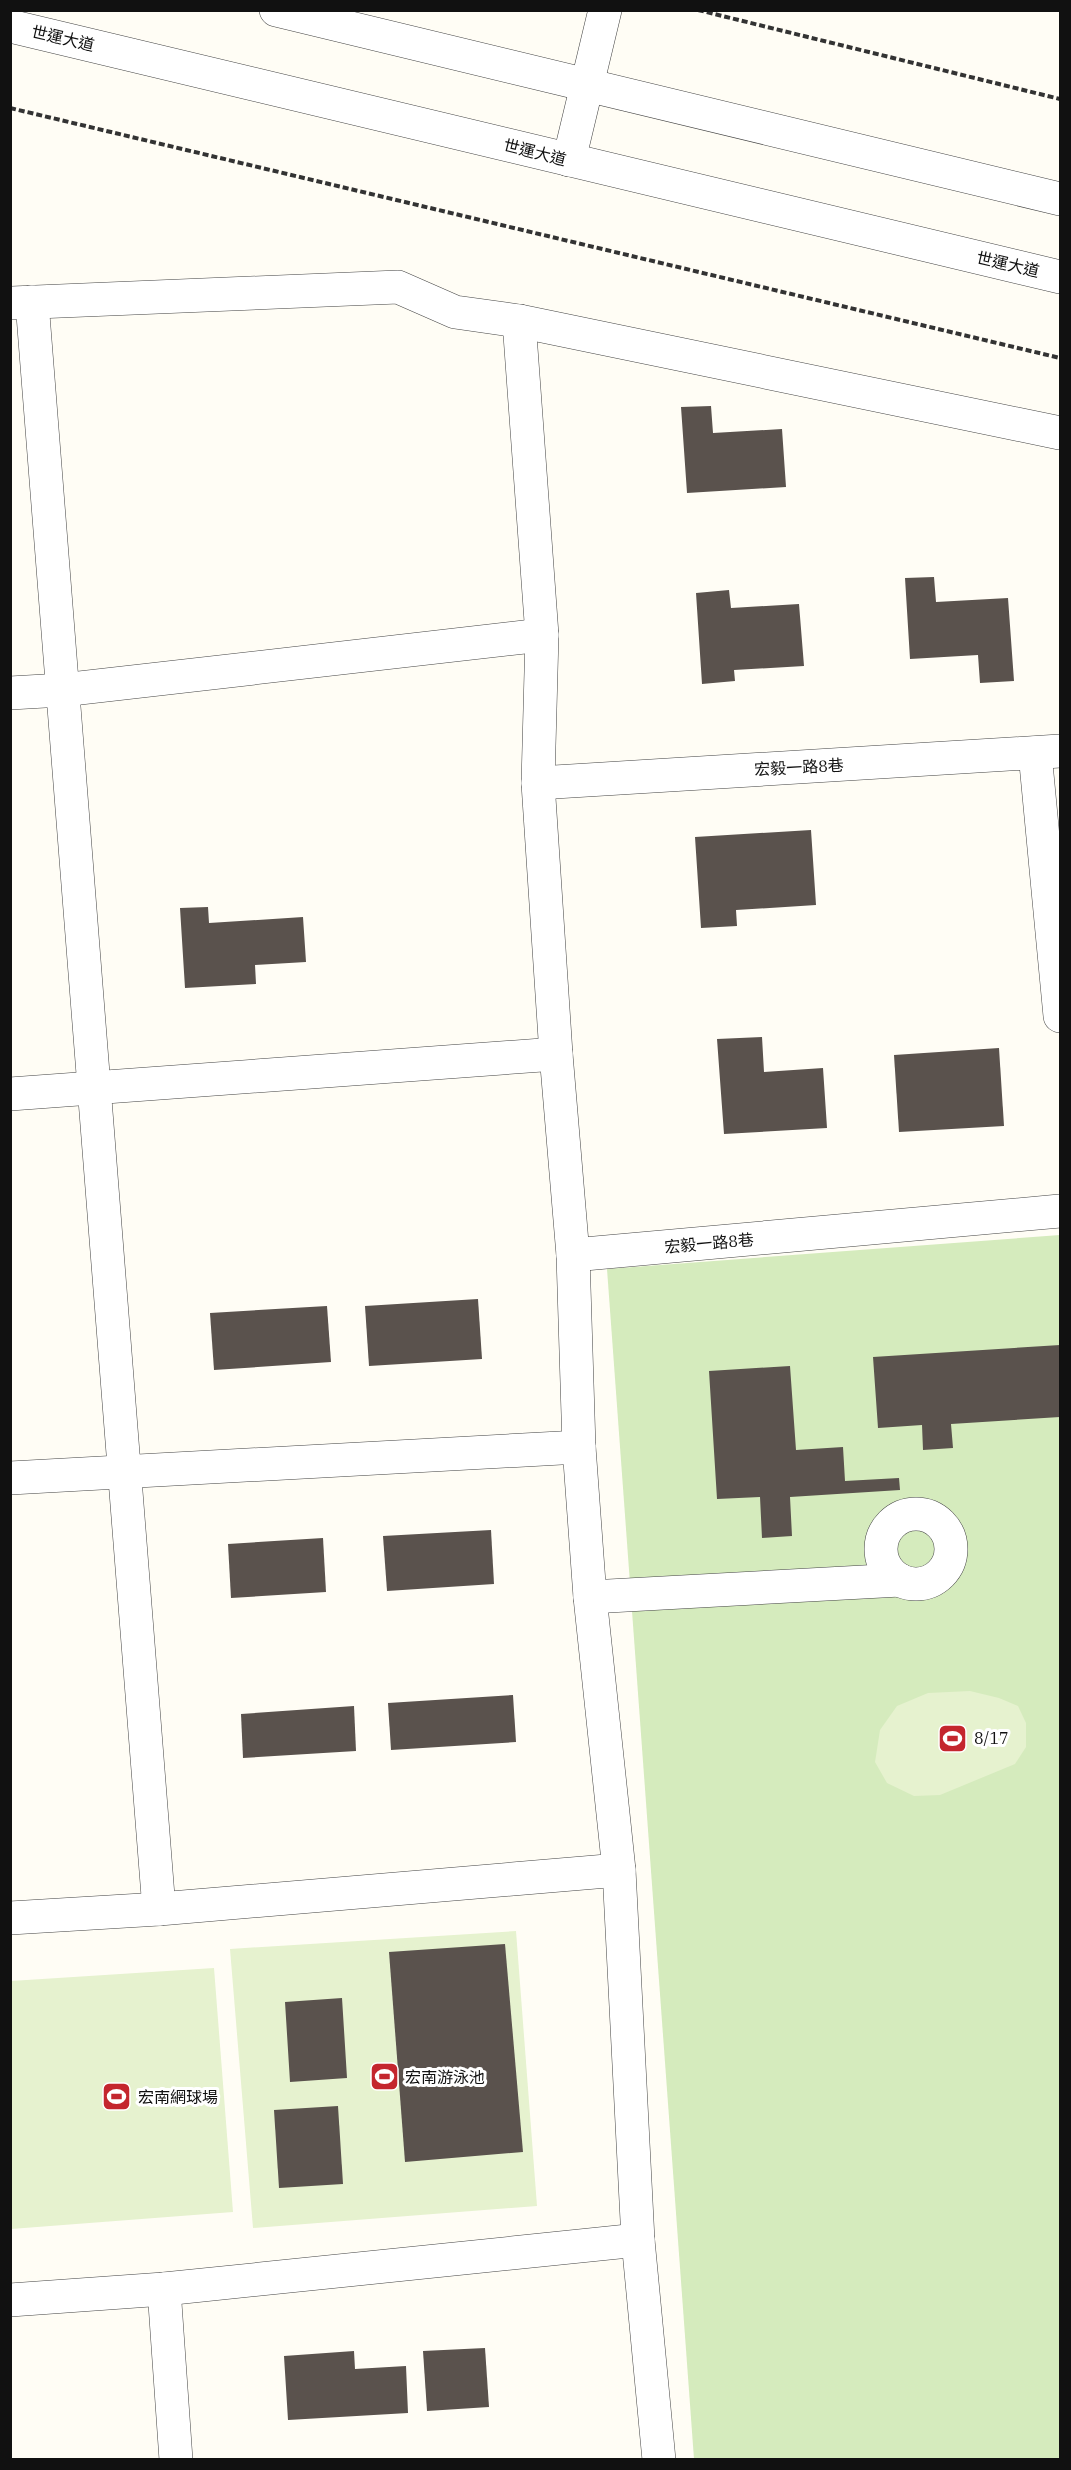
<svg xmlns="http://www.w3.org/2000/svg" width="1071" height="2470" font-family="'IBM Plex Serif','Noto Sans TC',serif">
	<rect width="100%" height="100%" fill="#fffdf5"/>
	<polygon fill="#d5ebbd" points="1060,1235 1060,2459 694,2459 607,1269"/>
	<g fill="#e6f2cf">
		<polygon points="970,1691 999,1698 1018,1706 1026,1723 1026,1747 1015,1764 940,1795 914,1796 887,1783 875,1762 880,1730 897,1706 928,1693"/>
		<polygon points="516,1931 537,2206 253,2228 230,1949"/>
		<polygon points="214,1968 233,2212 11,2229 11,1981"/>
	</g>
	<g fill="#5a524d">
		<polygon points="711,406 713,433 782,429 786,487 687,493 681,407"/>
		<polygon points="934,577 936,602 1008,598 1014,681 980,683 978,655 910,659 905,578"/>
		<polygon points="729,590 731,608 799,604 804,666 734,670 735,681 702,684 696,593"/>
		<polygon points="811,830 816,905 736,910 737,926 701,928 695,837"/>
		<polygon points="208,907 209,923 303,917 306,962 255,965 256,984 185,988 180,908"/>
		<polygon points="762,1037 764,1072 823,1068 827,1128 724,1134 717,1039"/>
		<polygon points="999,1048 1004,1126 899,1132 894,1055"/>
		<polygon points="478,1299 482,1359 369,1366 365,1306"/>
		<polygon points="327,1306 331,1362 214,1370 210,1313"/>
		<polygon points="1060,1345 1060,1417 951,1424 953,1448 923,1450 922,1425 878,1428 873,1357"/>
		<polygon points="790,1366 796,1450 843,1447 845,1481 899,1478 900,1490 790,1497 792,1536 762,1538 760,1497 717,1499 709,1371"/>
		<polygon points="491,1530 494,1584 387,1591 383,1536"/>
		<polygon points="323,1538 326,1592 231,1598 228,1544"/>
		<polygon points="513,1695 516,1742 391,1750 388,1703"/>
		<polygon points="354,1706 356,1751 243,1758 241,1714"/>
		<polygon points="505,1944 523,2152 405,2162 389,1952"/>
		<polygon points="342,1998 347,2078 290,2082 285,2002"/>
		<polygon points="338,2106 343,2184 279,2188 274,2110"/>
		<polygon points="485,2348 489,2407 427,2411 423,2351"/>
		<polygon points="354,2351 355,2369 406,2366 408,2413 288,2420 284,2356"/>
	</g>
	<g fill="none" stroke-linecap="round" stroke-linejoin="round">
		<defs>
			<g id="minor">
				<polyline points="276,10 1060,199"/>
				<polyline points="10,26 1060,277"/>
				<polyline points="569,160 605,10"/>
				<polyline points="32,302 159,1909"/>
				<polyline points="12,303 398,287 455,312 519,321 1060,433"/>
				<polyline points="519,321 542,635 538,783 556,1054 573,1255 579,1447 590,1597 619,1870 638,2240 659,2460"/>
				<polyline points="10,693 62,690 542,635"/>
				<polyline points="1035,753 1060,1016"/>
				<polyline points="538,783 1060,751"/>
				<polyline points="10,1094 556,1054"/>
				<polyline points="573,1255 1060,1211"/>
				<polyline points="10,1478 579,1447"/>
				<circle cx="916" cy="1549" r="35"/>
				<polyline points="590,1597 900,1580"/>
				<polyline points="10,1918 159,1909 619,1870"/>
				<polyline points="164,2289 176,2460"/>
				<polyline points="10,2300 164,2289 638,2240"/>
			</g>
		</defs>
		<use href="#minor" stroke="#444" stroke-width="34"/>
		<g stroke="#333" stroke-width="4" stroke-dasharray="6 3" stroke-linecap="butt">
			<polyline points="698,10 1060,99"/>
			<polyline points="10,108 1060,358"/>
		</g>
		<use href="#minor" stroke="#fff" stroke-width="33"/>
	</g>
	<defs>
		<symbol id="stadium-square" viewBox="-11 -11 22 22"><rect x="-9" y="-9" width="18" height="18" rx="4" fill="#c4262e" stroke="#fff"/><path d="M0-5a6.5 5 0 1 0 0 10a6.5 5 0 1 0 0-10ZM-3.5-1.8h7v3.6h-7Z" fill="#fff"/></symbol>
	</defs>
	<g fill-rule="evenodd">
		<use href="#stadium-square" x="936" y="1722" width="33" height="33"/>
		<use href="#stadium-square" x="368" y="2060" width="33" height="33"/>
		<use href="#stadium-square" x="100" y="2080" width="33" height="33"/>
	</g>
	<g text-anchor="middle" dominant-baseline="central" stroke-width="6" stroke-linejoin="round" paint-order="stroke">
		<g font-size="16" fill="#111" stroke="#fff">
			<text transform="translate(63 38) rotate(13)">世運大道</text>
			<text transform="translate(535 152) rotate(14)">世運大道</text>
			<text transform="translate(1008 264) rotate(13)">世運大道</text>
			<text transform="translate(799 767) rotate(-3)">宏毅一路8巷</text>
			<text transform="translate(709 1243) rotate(-5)">宏毅一路8巷</text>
		</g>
		<g font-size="16" fill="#111" stroke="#fff" text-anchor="start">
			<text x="974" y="1738">8/17</text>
			<text x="405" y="2077">宏南游泳池</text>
			<text x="138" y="2097">宏南網球場</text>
		</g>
	</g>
	<rect width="1071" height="2470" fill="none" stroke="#111111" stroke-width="24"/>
</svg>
